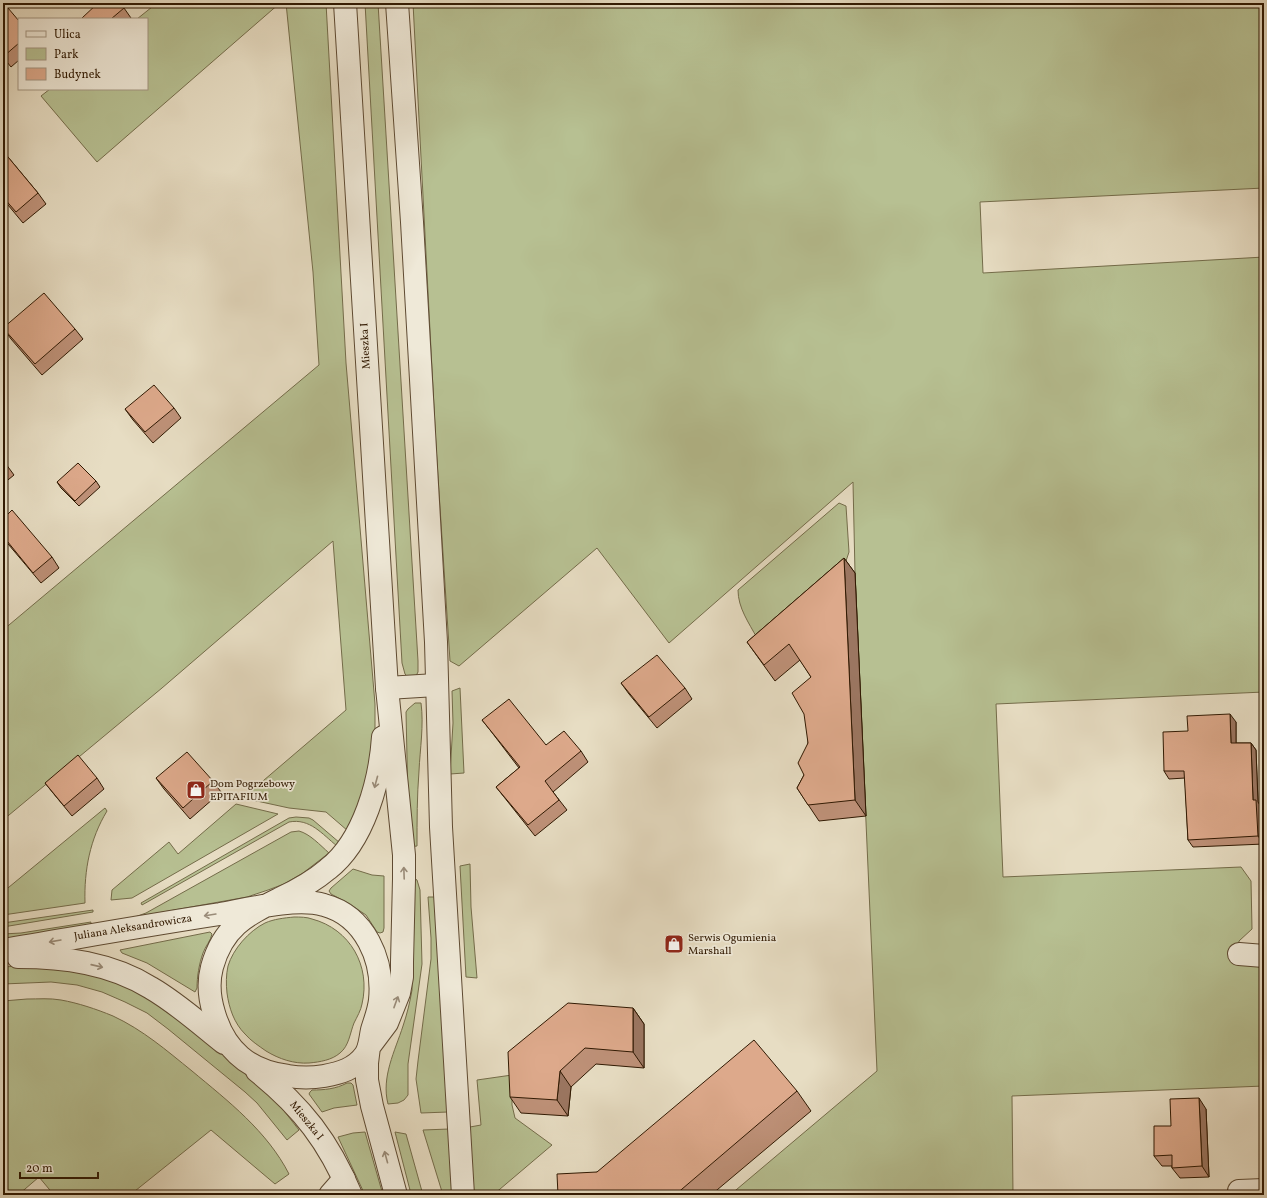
<svg xmlns="http://www.w3.org/2000/svg" width="1267" height="1198" font-family="Vollkorn,serif">
	<rect width="100%" height="100%" fill="#e7ddc3"/>
	<filter id="stains"><feTurbulence type="fractalNoise" baseFrequency=".005" numOctaves="4"/><feColorMatrix values="0 0 0 0 .2 0 0 0 0 .09 0 0 0 0 .02 0 0 0 .5 -.17"/></filter>
	<radialGradient id="worn" r=".72"><stop offset=".6" stop-color="#630" stop-opacity="0"/><stop offset="1" stop-color="#630" stop-opacity=".3"/></radialGradient>
	<g fill="#b7c092" stroke="#746c4a">
		<polygon points="157,3 280,3 97,162 41,96 50,89 147,89 147,19 137,19"/>
		<polygon points="286,3 326,3 346,363 375,704 375,730 371,773 348,831 326,812 289,808 243,798 346,710 333,541 162,688 3,820 3,630 319,365 313,272"/>
		<polygon points="365,3 378,3 418,661 418,672 416,676 408,677 405,674 402,663"/>
		<polygon points="413,3 1264,3 1264,188 980,202 983,273 1264,257 1264,692 996,704 1003,877 1241,867 1251,881 1252,929 1239,941 1238,964 1264,966 1264,1086 1012,1096 1013,1195 730,1195 877,1071 855,573 853,482 669,643 597,548 459,666 450,661 436,446"/>
		<path d="M839,503L846,506L849,552L846,561L757,638C749,623 738,608 738,590Z"/>
		<polygon points="460,688 464,773 450,774 453,723 452,691"/>
		<path d="M415,703H421C424,725 420,749 419,771C417,796 417,821 417,846L409,847L406,712L408,709Z"/>
		<polygon points="236,804 278,814 132,898 111,900 112,890 169,842 178,854"/>
		<path d="M105,808L107,811C90,839 84,870 85,903L3,915V892Z"/>
		<path d="M296,817L309,818L313,820L340,843L337,846C322,834 310,818 289,822L142,905L141,903L289,818Z"/>
		<path d="M299,831C310,834 320,845 329,853L303,873L284,884L268,890L247,897L135,917L146,913L291,832Z"/>
		<polygon points="470,864 471,907 477,978 466,977 460,866"/>
		<polygon points="353,869 372,875 384,876 384,928 383,932 380,933 377,932 366,915 348,903 331,894 329,891 331,888"/>
		<path d="M411,876L417,880L420,890L422,964L408,1064V1095L404,1100L398,1103L388,1104C381,1077 395,1051 403,1026C407,1014 410,1002 412,990Z"/>
		<polygon points="428,897 435,897 448,1112 421,1113 416,1079 418,1061 431,959 431,938"/>
		<polygon points="93,910 93,912 3,927 3,923"/>
		<path d="M294,917C300,917 307,917 312,919C350,929 371,966 362,1004C361,1010 357,1017 354,1023C350,1033 349,1046 340,1053C332,1060 320,1062 309,1063C294,1064 279,1059 266,1051C259,1046 251,1041 245,1034C234,1023 229,1008 227,993C226,984 226,975 228,966C233,949 249,931 265,923C274,919 284,918 294,917Z"/>
		<polygon points="91,922 90,926 50,933 3,939 3,934 21,933"/>
		<path d="M210,932L212,934C211,940 205,947 203,953C199,964 197,977 197,988L195,992L147,963L122,953L120,950Z"/>
		<polygon points="35,965 94,975 132,989 153,1000 197,1033 261,1087 281,1107 299,1130 287,1140 257,1103 245,1092 168,1029 147,1013 125,1002 102,992 77,985 51,982 3,984 3,967"/>
		<path d="M27,999C38,999 50,998 61,1000C78,1003 96,1009 113,1016C143,1030 166,1050 192,1071C228,1101 267,1131 289,1174L275,1184L211,1130L130,1195H54L39,1177L18,1195H3V1001Z"/>
		<polygon points="512,1075 512,1105 515,1118 552,1145 493,1195 473,1195 470,1127 481,1125 477,1080"/>
		<path d="M347,1083H351L353,1085L357,1105L334,1108L322,1112L309,1094L310,1092L312,1090C324,1090 336,1089 347,1083Z"/>
		<polygon points="449,1129 453,1195 443,1195 423,1130"/>
		<polygon points="365,1132 383,1195 365,1195 338,1137 353,1133"/>
		<polygon points="395,1132 406,1134 423,1195 412,1195 411,1194"/>
	</g>
	<g fill="none" stroke-linecap="round" stroke-linejoin="round">
		<defs>
			<g id="minor">
				<polyline points="345,3 387,688 404,855 404,879 402,962 402,977 399,993 387,1023 369,1047 367,1063 367,1080 372,1106 396,1195"/>
				<polyline points="397,3 412,222 436,642 441,827 463,1195"/>
				<polyline points="387,688 436,685"/>
				<path d="M3,950C75,938 148,925 220,914C248,909 297,897 324,905C365,916 384,960 380,1000C379,1010 375,1020 372,1030C370,1039 370,1048 365,1055C355,1069 340,1073 324,1076C312,1078 300,1078 288,1076C249,1071 225,1051 214,1013C209,997 208,982 212,967C223,927 245,916 279,899C296,891 314,881 328,869C364,841 380,781 383,737"/>
				<polyline points="1239,954 1264,956"/>
				<path d="M18,957C64,957 111,963 151,988C177,1003 200,1024 224,1043"/>
				<path d="M257,1071C302,1107 329,1142 351,1195"/>
				<polyline points="1239,1191 1264,1190"/>
				<polyline points="330,1195 344,1179"/>
			</g>
		</defs>
		<use href="#minor" stroke="#5e4a32" stroke-width="24"/>
		<use href="#minor" stroke="#efe9d8" stroke-width="22"/>
	</g>
	<g fill="#be9178" stroke="#301902">
		<polygon points="124,8 131,18 131,19 83,19"/>
		<polygon points="3,12 19,21 19,60 11,67 3,57"/>
		<polygon points="3,151 38,193 46,204 23,223 3,199"/>
		<polygon points="3,328 75,329 83,339 42,375 11,339"/>
		<polygon points="174,408 181,418 153,443 133,420 125,409"/>
		<polygon points="3,460 14,475 3,484"/>
		<polygon points="96,481 100,487 79,506 61,488 57,482"/>
		<polygon points="3,519 52,557 59,568 41,583 3,538"/>
		<polygon points="844,558 855,573 866,816 819,821 797,788 804,775 808,743 811,677 800,660 775,681 747,642"/>
		<polygon points="621,683 685,688 692,699 657,728 629,694"/>
		<polygon points="482,720 546,745 581,751 588,762 553,792 567,810 535,836 504,797 496,787 519,768 490,730"/>
		<polygon points="1236,722 1236,743 1251,743 1256,750 1258,802 1261,807 1264,844 1193,847 1188,840 1185,778 1169,779 1164,771 1188,731"/>
		<polygon points="97,778 104,789 72,816 53,793 45,783"/>
		<polygon points="156,778 213,781 221,792 190,819 164,789"/>
		<polygon points="633,1008 644,1024 644,1068 596,1064 571,1087 568,1116 521,1113 510,1097"/>
		<polygon points="797,1091 811,1111 711,1195 558,1195 597,1172"/>
		<polygon points="1206,1109 1209,1177 1180,1178 1172,1168 1172,1166 1162,1166 1154,1156 1171,1126"/>
	</g>
	<g fill="#9b7661" stroke="#301902">
		<polygon points="844,558 855,573 866,816 855,800"/>
		<polygon points="1230,714 1236,722 1236,751 1231,743"/>
		<polygon points="1251,743 1256,750 1258,802 1261,807 1264,844 1258,836 1253,800"/>
		<polygon points="633,1008 644,1024 644,1068 633,1052"/>
		<polygon points="560,1071 571,1087 568,1116 557,1100"/>
		<polygon points="1199,1098 1206,1109 1209,1177 1202,1166"/>
	</g>
	<g fill="#dda98b" stroke="#301902">
		<polygon points="98,3 120,3 124,8 111,19 83,19 82,18"/>
		<polygon points="8,8 19,21 19,43 4,56 3,55 3,12"/>
		<polygon points="3,151 38,193 16,212 3,197"/>
		<polygon points="44,293 75,329 35,364 3,328"/>
		<polygon points="154,385 174,408 145,432 125,409"/>
		<polygon points="3,460 6,464 3,467"/>
		<polygon points="78,463 96,481 75,501 57,482"/>
		<polygon points="12,510 52,557 33,573 3,536 3,519"/>
		<polygon points="844,558 855,800 808,805 797,788 804,775 798,763 808,743 804,714 792,693 811,677 789,644 764,665 747,642"/>
		<polygon points="657,655 685,688 649,717 621,683"/>
		<polygon points="509,699 546,745 564,731 581,751 545,781 559,800 528,825 496,787 520,767 482,720"/>
		<polygon points="1230,714 1231,743 1251,743 1253,800 1256,800 1258,836 1188,840 1184,771 1164,771 1163,732 1188,731 1187,716"/>
		<polygon points="187,752 213,781 183,808 156,778"/>
		<polygon points="78,755 97,778 64,806 45,783"/>
		<polygon points="568,1003 633,1008 633,1052 585,1048 560,1071 557,1100 510,1097 508,1052"/>
		<polygon points="754,1040 797,1091 675,1195 558,1195 557,1174 597,1172"/>
		<polygon points="1199,1098 1202,1166 1172,1168 1172,1155 1154,1156 1154,1126 1171,1126 1170,1099"/>
	</g>
	<defs><path id="oneway-shaft" d="M-6 0H5M1.5-3L5.5 0L1.5 3" fill="none" stroke-width="1.6" stroke-linecap="round" stroke-linejoin="round"/></defs>
	<g stroke="#998b78">
		<use href="#oneway-shaft" transform="translate(376 782) rotate(105)"/>
		<use href="#oneway-shaft" transform="translate(404 873) rotate(-92)"/>
		<use href="#oneway-shaft" transform="translate(210 915) rotate(171)"/>
		<use href="#oneway-shaft" transform="translate(55 941) rotate(170)"/>
		<use href="#oneway-shaft" transform="translate(97 966) rotate(13)"/>
		<use href="#oneway-shaft" transform="translate(396 1002) rotate(-70)"/>
		<use href="#oneway-shaft" transform="translate(386 1157) rotate(-105)"/>
	</g>
	<defs>
		<symbol id="shop-square" viewBox="-11 -11 22 22"><rect x="-9" y="-9" width="18" height="18" rx="4" fill="#8f2418" stroke="#efe9d8"/><path d="M-5-2.5h2.3a2.7 3.5 0 0 1 5.4 0H5L5.5 6h-11ZM-1.5-2.5h3a1.5 2.3 0 0 0-3 0Z" fill="#fff"/></symbol>
	</defs>
	<g fill-rule="evenodd">
		<use href="#shop-square" x="185" y="779" width="22" height="22"/>
		<use href="#shop-square" x="663" y="933" width="22" height="22"/>
	</g>
	<g text-anchor="middle" dominant-baseline="central" stroke-width="3.5" stroke-linejoin="round" paint-order="stroke">
		<g font-size="11" fill="#301902" stroke="#efe9d8">
			<text transform="translate(366 346) rotate(-93)">Mieszka I</text>
			<text transform="translate(133 928) rotate(-9)">Juliana Aleksandrowicza</text>
			<text transform="translate(306 1121) rotate(51)">Mieszka I</text>
		</g>
		<g font-size="11" fill="#301902" stroke="#efe9d8" text-anchor="start">
			<text x="210" y="784">Dom Pogrzebowy<tspan x="210" dy="13">EPITAFIUM</tspan></text>
			<text x="688" y="938">Serwis Ogumienia<tspan x="688" dy="13">Marshall</tspan></text>
		</g>
	</g>
	<rect width="1267" height="1198" fill="none" stroke="#e7ddc3" stroke-width="16"/>
	<rect x="4" y="4" width="1259" height="1190" fill="none" stroke="#301902" stroke-width="2"/>
	<rect x="8" y="8" width="1251" height="1182" fill="none" stroke="#301902"/>
	<rect x="18" y="18" width="130" height="72" fill="#efe9d8" stroke="#a39682"/>
	<rect x="26" y="31" width="20" height="6" fill="#efe9d8" stroke="#a39682"/>
	<text x="54" y="38" font-size="12" fill="#301902">Ulica</text>
	<rect x="26" y="48" width="20" height="12" fill="#b7c092" stroke="#a39682"/>
	<text x="54" y="58" font-size="12" fill="#301902">Park</text>
	<rect x="26" y="68" width="20" height="12" fill="#dda98b" stroke="#a39682"/>
	<text x="54" y="78" font-size="12" fill="#301902">Budynek</text>
	<path d="M20 1172v6h78v-6" fill="none" stroke="#301902" stroke-width="2"/>
	<text x="26" y="1172" font-size="12" fill="#301902" stroke="#efe9d8" stroke-width="3" paint-order="stroke">20 m</text>
	<rect width="100%" height="100%" filter="url(#stains)"/>
	<rect width="100%" height="100%" fill="url(#worn)"/>
</svg>
